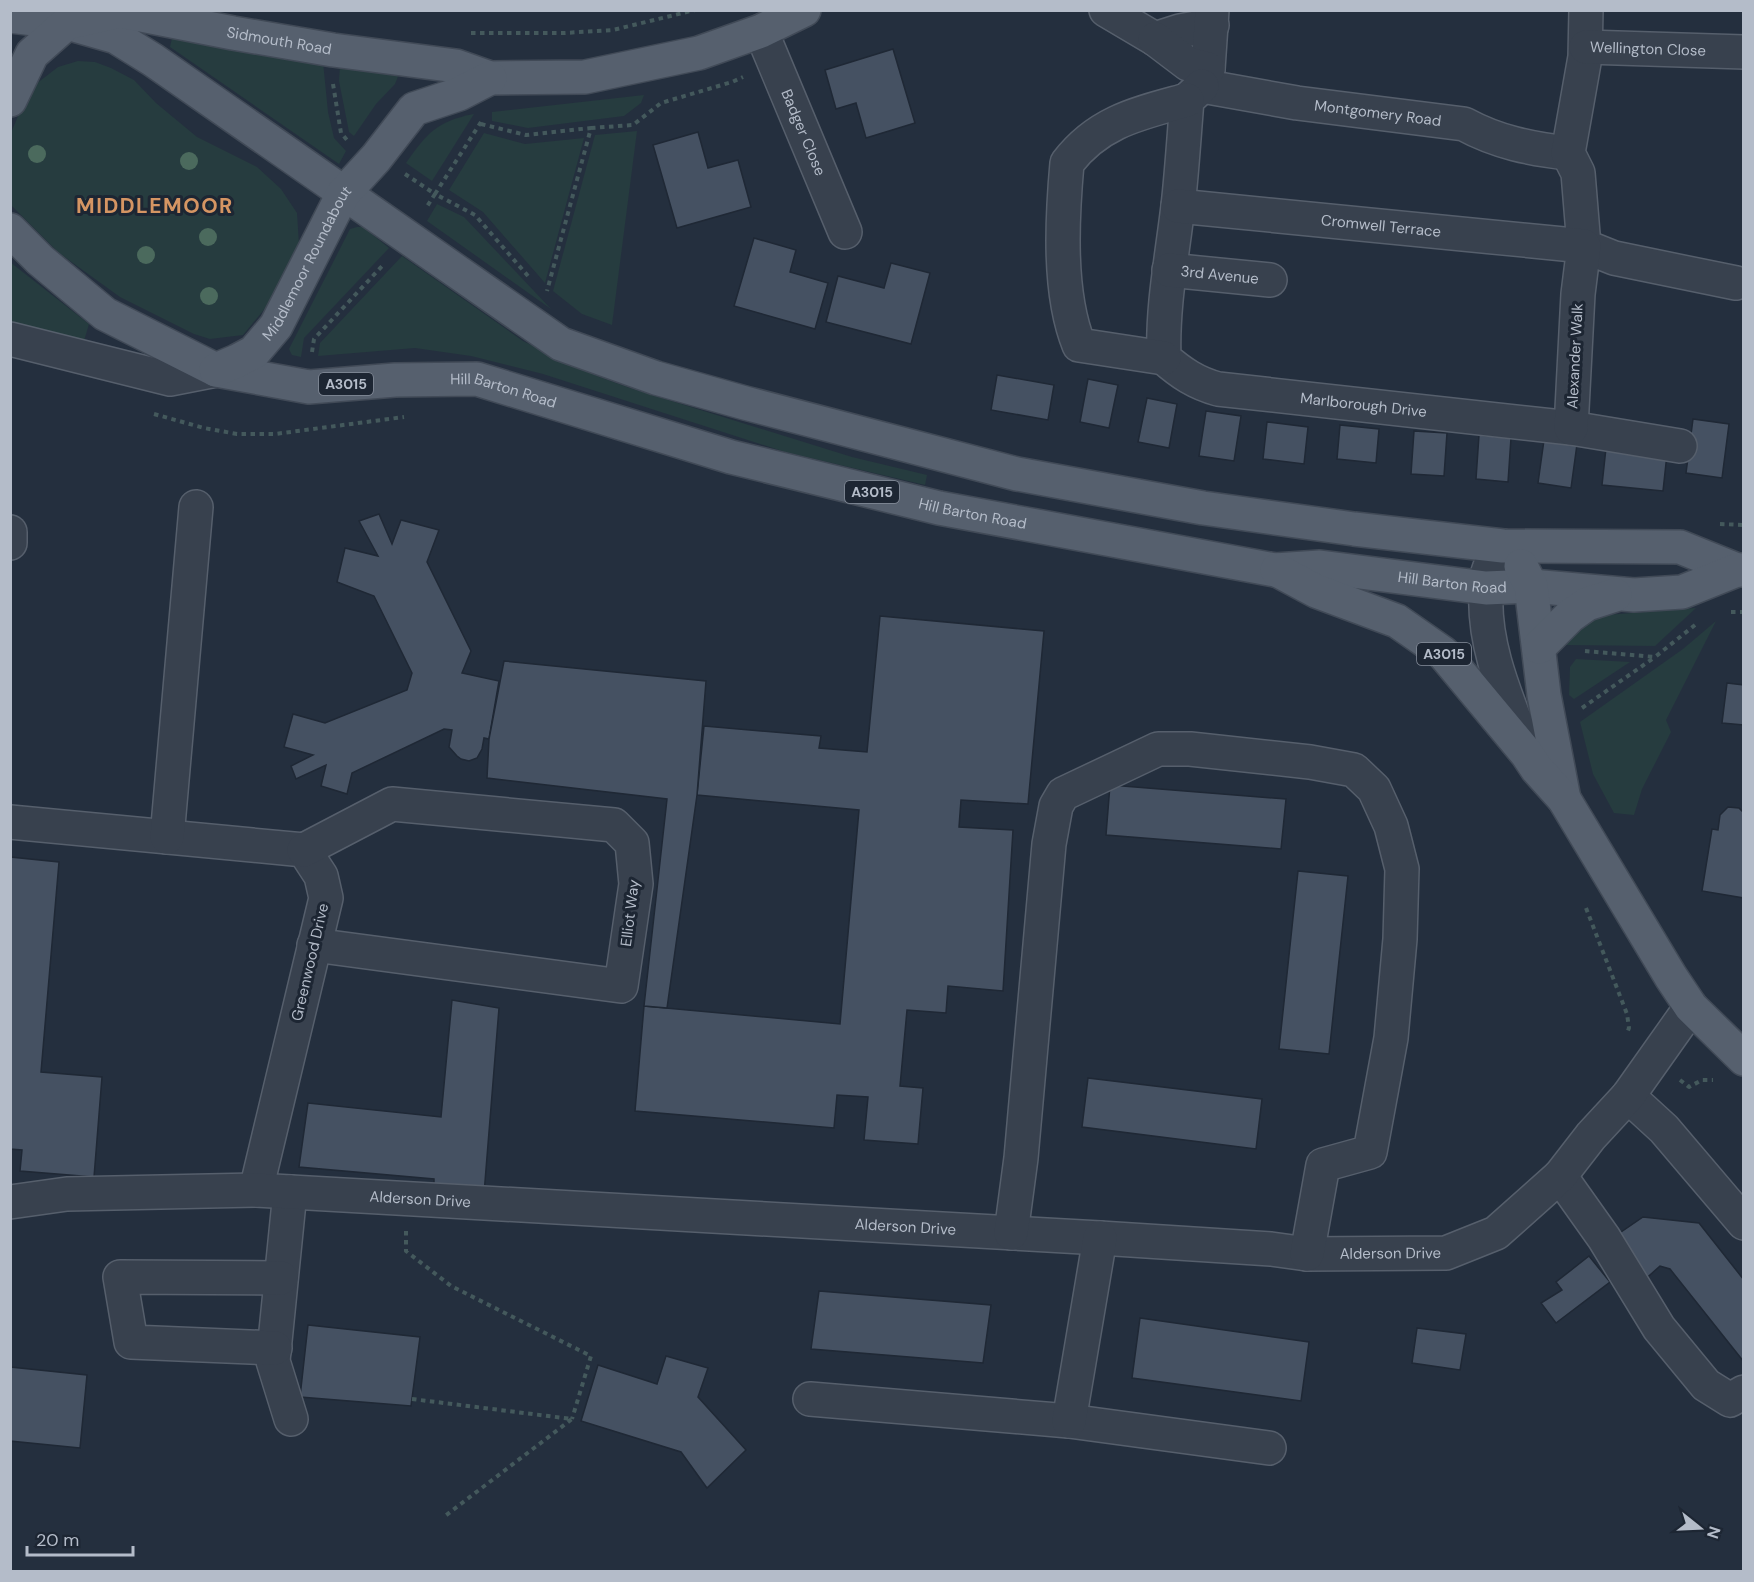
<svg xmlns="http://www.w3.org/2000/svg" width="1754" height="1582" font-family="'DM Sans',sans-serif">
	<rect width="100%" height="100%" fill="#242f3e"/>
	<g fill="#263c3f">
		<polygon points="173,34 323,62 328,112 334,138 346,151 339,164 170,47"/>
		<polygon points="78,61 95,62 111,68 134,80 156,103 197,137 257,167 281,189 297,213 299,244 277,294 243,335 210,339 194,334 120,297 59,253 12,206 10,135 19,114 36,84 58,67"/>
		<polygon points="340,66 399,74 395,84 376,104 354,136 349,132 339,81"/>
		<polygon points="644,95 641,103 624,116 528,128 492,121 492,112"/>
		<path d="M474,114L432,181L406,163C427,133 437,121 474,114Z"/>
		<polygon points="637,131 612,325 582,314 553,291 595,135"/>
		<polygon points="484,133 525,144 584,138 545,283 483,212 449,190"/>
		<polygon points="437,204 464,217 551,309 427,221"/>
		<polygon points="357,227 363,227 389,248 304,338 301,357 292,355 289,349 350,229"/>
		<polygon points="402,256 523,341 597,376 630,388 852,457 927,475 925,485 785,452 543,374 471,356 415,348 318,356 320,343"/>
		<polygon points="10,262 89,324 84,341 11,324"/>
		<polygon points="1696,608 1655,646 1564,645 1593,616"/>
		<polygon points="1716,621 1666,720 1671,732 1642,789 1634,815 1614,813 1593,774 1580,722 1683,649"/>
		<polygon points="1576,659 1630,662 1574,699 1569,695 1570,667"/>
	</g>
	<g fill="#455162" stroke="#1f2835" stroke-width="1.5">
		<polygon points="893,49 915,123 866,138 856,103 836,109 825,70"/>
		<polygon points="698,132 708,168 738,160 751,207 677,228 653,145"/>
		<polygon points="754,238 796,250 790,272 828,283 815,329 734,306"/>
		<polygon points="891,263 930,273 911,344 826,322 838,276 884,288"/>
		<polygon points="997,375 1054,385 1048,420 991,410"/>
		<polygon points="1088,379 1118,385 1109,428 1080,422"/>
		<polygon points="1147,398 1177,404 1169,448 1138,442"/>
		<polygon points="1206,411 1241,416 1234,461 1199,456"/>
		<polygon points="1693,419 1729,424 1722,478 1686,473"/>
		<polygon points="1267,422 1308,427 1304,464 1263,459"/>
		<polygon points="1340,425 1379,429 1376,463 1337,459"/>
		<polygon points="1414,431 1447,433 1444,476 1411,474"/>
		<polygon points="1545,433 1578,437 1571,488 1538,483"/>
		<polygon points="1479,435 1511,438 1508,482 1476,479"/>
		<polygon points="1606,448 1667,454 1663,491 1602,485"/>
		<polygon points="379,514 392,544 401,520 439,530 427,562 471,651 462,673 499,681 489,739 484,738 482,749 477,758 469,761 461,759 457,756 449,747 452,730 444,729 352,773 347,794 321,786 326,765 296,779 291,766 313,755 284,747 293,714 325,723 407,690 412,673 374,596 337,582 345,548 378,556 359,521"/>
		<polygon points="880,616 1044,631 1028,804 961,800 959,827 1013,830 1003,991 948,986 946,1013 907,1010 900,1086 923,1088 918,1144 864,1140 868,1097 837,1095 834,1128 635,1111 644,1006 840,1024 859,810 697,795 704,726 821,736 819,748 867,752"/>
		<polygon points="504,661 706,681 697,795 667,1008 644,1006 667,799 487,778 489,739"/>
		<polygon points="1727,683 1744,685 1744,725 1722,723"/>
		<polygon points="1110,785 1286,799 1281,849 1106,835"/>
		<polygon points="1728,807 1739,808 1744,813 1744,898 1702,891 1712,829 1718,830 1720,815"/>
		<polygon points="10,857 59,862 41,1072 102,1077 94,1177 20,1171 22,1150 10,1149"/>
		<polygon points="1298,871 1348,876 1329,1054 1279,1049"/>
		<polygon points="452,1000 499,1008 484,1194 434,1189 434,1179 299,1167 308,1103 441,1117"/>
		<polygon points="1088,1078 1262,1099 1256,1149 1082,1127"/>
		<polygon points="1643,1217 1699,1223 1744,1280 1744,1362 1670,1269 1660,1266 1641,1283 1608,1241"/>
		<polygon points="1589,1256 1610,1282 1556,1323 1541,1303 1562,1290 1556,1282"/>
		<polygon points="819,1291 991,1305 983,1363 811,1349"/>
		<polygon points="1140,1318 1309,1342 1301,1401 1132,1378"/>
		<polygon points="308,1325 420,1337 411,1406 300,1397"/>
		<polygon points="1417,1328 1466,1334 1460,1370 1412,1363"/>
		<polygon points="666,1356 708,1368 698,1397 746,1450 707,1488 681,1452 581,1421 598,1365 657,1384"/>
		<polygon points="10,1367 87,1375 80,1448 10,1441"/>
	</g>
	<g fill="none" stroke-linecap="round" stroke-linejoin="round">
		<defs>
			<g id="minor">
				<polyline points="1106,10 1155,39 1180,31 1212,25"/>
				<path id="s1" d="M1212,10L1208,69L1202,86L1297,103L1464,124C1497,142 1531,149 1568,153"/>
				<polyline points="1586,10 1585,57 1568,153 1578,173 1584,246 1614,258 1736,283"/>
				<path id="s2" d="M761,31L845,232"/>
				<polyline points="1155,39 1188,64 1208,69"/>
				<path id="s3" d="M1586,47L1744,52"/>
				<path id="s4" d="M1202,86L1187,100C1184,136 1182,171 1178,206C1172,257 1162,307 1164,358C1181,373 1196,383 1218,389L1571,428L1680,446"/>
				<path id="s5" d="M1178,206L1584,246L1578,294L1571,428"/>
				<path id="s6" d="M1169,270L1270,280"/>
				<polyline points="10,339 170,379 216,370"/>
				<path d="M1164,358L1079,345C1058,293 1062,219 1067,163C1099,121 1140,113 1187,100"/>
				<polyline points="10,532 10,543"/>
				<path d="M1503,546C1498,553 1492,561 1489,569C1486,576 1486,585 1486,592C1483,648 1508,701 1527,752"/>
				<polyline points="10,822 304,850 321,876 326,898 256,1190"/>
				<polyline points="167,837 196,507"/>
				<polyline points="304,850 392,804 614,825 632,843 636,884 621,986 314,945"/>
				<polyline points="1628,1096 1664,1129 1744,1223"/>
				<polyline points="1560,1176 1604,1238 1659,1328 1706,1385 1730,1400 1744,1392"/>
				<polyline points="290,1192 273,1361 291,1419"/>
				<path id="s7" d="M10,1202L67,1194L256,1190L1100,1238L1271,1249L1307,1254L1446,1253L1496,1233L1560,1176L1591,1136L1628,1096L1691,1007"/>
				<polyline points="1011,1233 1021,1158 1049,844 1056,806 1063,794 1158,749 1190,749 1310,762 1354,770 1374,789 1391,826 1402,869 1400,939 1391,1038 1370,1152 1323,1165 1307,1254"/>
				<polyline points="275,1348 131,1342 120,1277 281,1278"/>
				<polyline points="810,1399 1069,1421 1269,1448"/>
				<polyline points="1069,1421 1100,1238"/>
			</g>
			<g id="major">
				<polyline points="10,16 67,23 116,37 153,60 561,344 656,378 745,403 1017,474 1203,508 1354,529 1503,546 1680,547 1737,570 1744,570"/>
				<path id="s8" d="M10,100L32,54L67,23L121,11L233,33L333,50L456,66L490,78L585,77L699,53L761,31L804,10"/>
				<path id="s9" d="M10,230L40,260L105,314L216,370L309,387L395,380L477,379L731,457L939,508L1275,570L1320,567L1486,588L1531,586L1634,595L1682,592L1737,570"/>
				<path id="s10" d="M216,370L237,361L254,352L276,326L343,194L376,158L414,109L459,94L490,78"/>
				<polyline points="1521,566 1531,586 1544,695 1564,799"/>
				<polyline points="1277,570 1316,591 1397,621 1443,653 1527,754 1537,769 1564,799 1671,977 1691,1007 1744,1059"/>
				<polyline points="1539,647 1570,616 1587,604 1615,595"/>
			</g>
		</defs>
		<use href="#minor" stroke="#565f6c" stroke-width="36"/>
		<use href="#major" stroke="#414a57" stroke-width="36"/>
		<g stroke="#44595c" stroke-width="4" stroke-dasharray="4.5 4.5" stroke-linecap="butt">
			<polyline points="471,33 564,33 613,30 695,10"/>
			<polyline points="333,84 341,133 347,140"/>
			<polyline points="481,122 435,194 475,215 528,276"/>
			<polyline points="481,124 526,135 591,128 547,291"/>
			<polyline points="591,128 633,125 661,103 732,82 743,77"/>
			<polyline points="405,174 435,194 426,208"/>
			<polyline points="312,352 314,339 384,264"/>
			<polyline points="154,414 204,428 237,434 275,434 404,417"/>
			<polyline points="1720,524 1744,525"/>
			<polyline points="1731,612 1744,612"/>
			<polyline points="1585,651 1655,657 1695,625"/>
			<polyline points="1582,708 1655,657"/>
			<polyline points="1586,908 1627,1014 1629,1028 1627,1033"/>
			<polyline points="1680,1080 1689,1087 1702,1080 1713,1080"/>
			<polyline points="406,1231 406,1251 451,1286 591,1356 572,1419"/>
			<polyline points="412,1399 572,1419 445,1516"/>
		</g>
		<use href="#minor" stroke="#38414e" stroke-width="33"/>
		<use href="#major" stroke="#56606e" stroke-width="33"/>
	</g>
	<g fill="#4b6a5d">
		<circle cx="37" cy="154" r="9"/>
		<circle cx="189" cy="161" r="9"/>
		<circle cx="92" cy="205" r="9"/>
		<circle cx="208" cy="237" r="9"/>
		<circle cx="146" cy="255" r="9"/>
		<circle cx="209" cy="296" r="9"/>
	</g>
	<g text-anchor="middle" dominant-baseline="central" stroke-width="6" stroke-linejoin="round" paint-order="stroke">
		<g fill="#1d2633" stroke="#878f9c" stroke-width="1.5">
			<rect x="319" y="373" width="54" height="22" rx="4.5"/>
			<rect x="845" y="481" width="54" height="22" rx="4.5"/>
			<rect x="1417" y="643" width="54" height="22" rx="4.5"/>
		</g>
		<g font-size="14" font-weight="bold" fill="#b4bcc9">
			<text x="346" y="384">A3015</text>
			<text x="872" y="492">A3015</text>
			<text x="1444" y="654">A3015</text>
		</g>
		<g font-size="15" fill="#b4bcc9" stroke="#1d2633">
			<text stroke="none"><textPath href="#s8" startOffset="314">Sidmouth Road</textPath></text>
			<text stroke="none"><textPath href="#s3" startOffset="62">Wellington Close</textPath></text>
			<text stroke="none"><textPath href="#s1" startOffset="255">Montgomery Road</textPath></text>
			<text stroke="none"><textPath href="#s2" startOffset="110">Badger Close</textPath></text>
			<text stroke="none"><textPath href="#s5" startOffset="204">Cromwell Terrace</textPath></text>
			<text stroke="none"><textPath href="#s10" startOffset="146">Middlemoor Roundabout</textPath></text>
			<text stroke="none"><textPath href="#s6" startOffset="51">3rd Avenue</textPath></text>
			<text transform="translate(1575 356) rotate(-87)">Alexander Walk</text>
			<text stroke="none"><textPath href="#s9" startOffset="542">Hill Barton Road</textPath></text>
			<text stroke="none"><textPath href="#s4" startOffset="489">Marlborough Drive</textPath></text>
			<text stroke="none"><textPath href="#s9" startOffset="1028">Hill Barton Road</textPath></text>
			<text stroke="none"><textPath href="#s9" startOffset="1514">Hill Barton Road</textPath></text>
			<text transform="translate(630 913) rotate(-83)">Elliot Way</text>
			<text transform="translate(310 962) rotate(-77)">Greenwood Drive</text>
			<text stroke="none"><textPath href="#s7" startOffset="411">Alderson Drive</textPath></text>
			<text stroke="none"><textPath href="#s7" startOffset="897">Alderson Drive</textPath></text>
			<text stroke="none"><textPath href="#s7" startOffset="1383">Alderson Drive</textPath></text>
		</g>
		<g font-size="21" font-weight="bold" letter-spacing="1.5" fill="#d59563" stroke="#1d2633">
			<text x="155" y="206">MIDDLEMOOR</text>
		</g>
	</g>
	<rect width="1754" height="1582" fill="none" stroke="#b4bcc9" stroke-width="24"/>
	<g transform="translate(1700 1528) rotate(108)" stroke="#1d2633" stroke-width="4.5" paint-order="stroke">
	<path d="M0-4.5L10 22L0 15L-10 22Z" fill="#b4bcc9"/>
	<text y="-9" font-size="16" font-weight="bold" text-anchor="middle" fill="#b4bcc9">N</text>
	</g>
	<path d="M27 1546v9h106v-9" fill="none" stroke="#b4bcc9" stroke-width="3"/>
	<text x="36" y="1546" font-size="18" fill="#b4bcc9" stroke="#1d2633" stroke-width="4.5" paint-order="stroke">20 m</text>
</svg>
